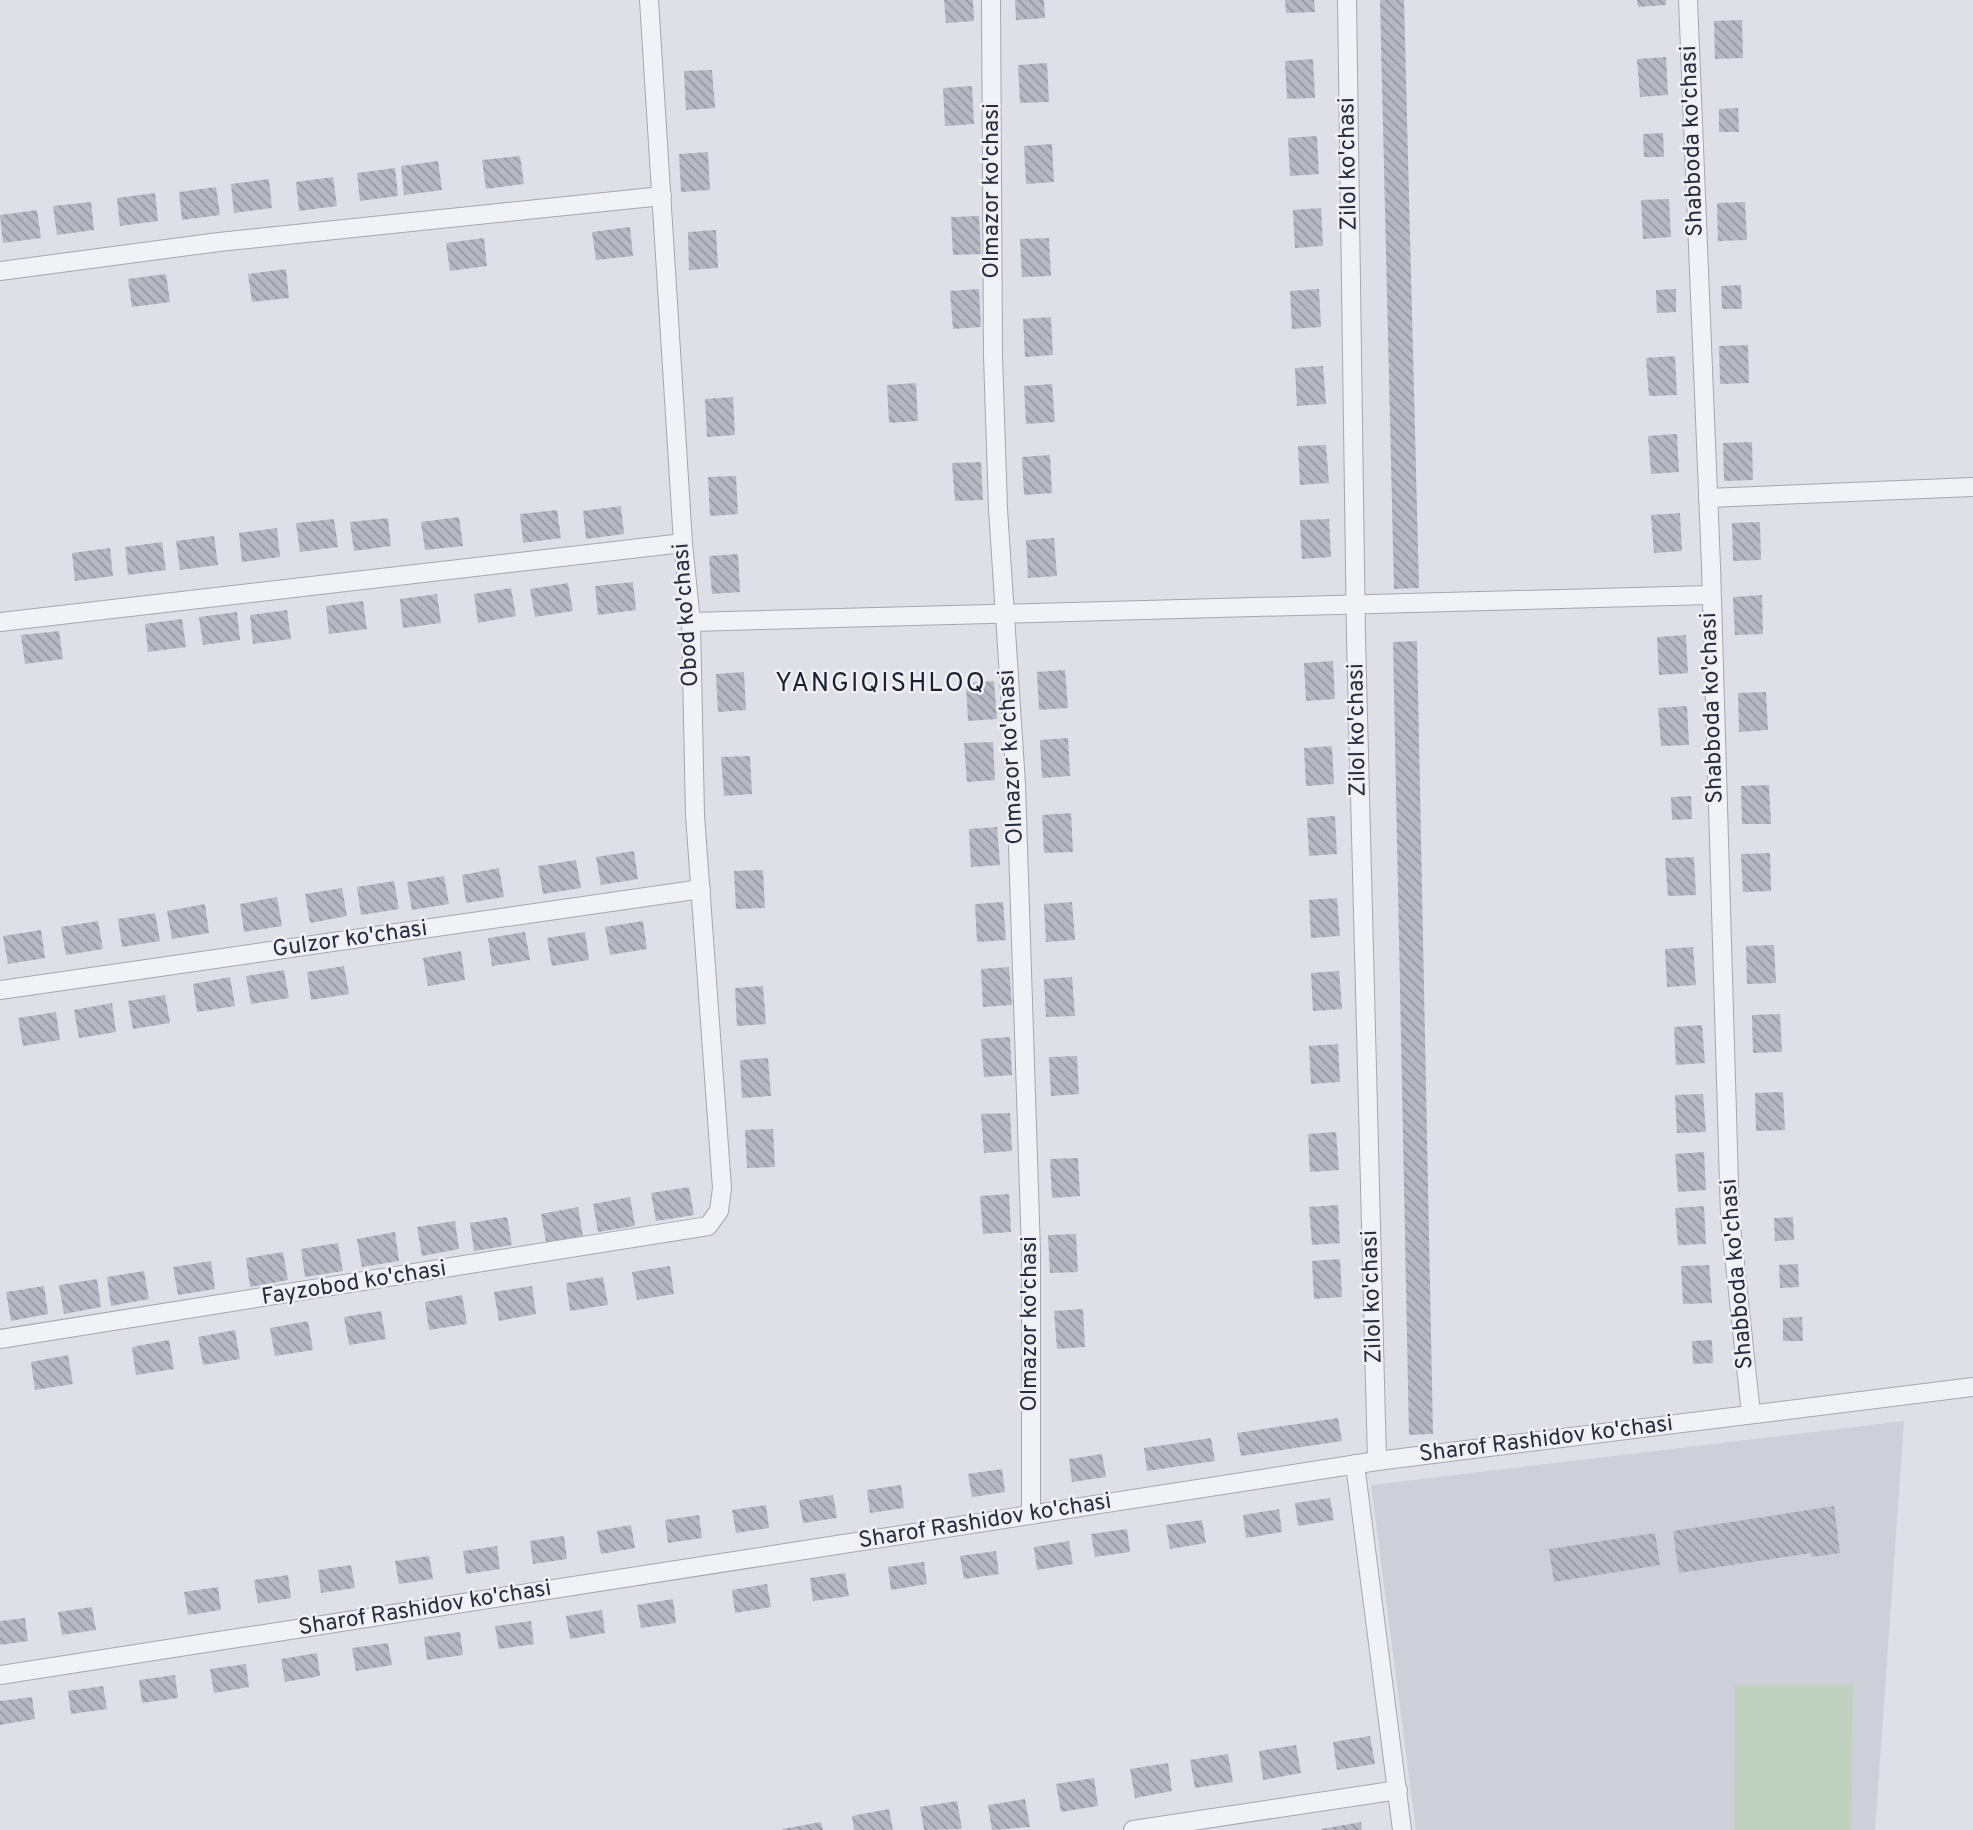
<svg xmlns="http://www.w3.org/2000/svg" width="1973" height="1830" font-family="Overpass,sans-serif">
	<defs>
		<pattern id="building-back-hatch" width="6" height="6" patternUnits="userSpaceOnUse" patternTransform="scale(1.75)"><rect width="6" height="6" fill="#b6b9c4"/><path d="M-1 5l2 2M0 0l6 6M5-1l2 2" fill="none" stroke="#9497a1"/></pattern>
	</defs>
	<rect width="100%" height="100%" fill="#dfe0e7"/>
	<polygon fill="#cdcfd9" points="1904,1421 1875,1830 1416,1830 1371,1485"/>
	<polygon fill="#c1d1c0" points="1735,1685 1853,1685 1851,1830 1734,1830"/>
	<g fill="url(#building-back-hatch)">
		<polygon points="944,0 973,0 974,21 946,23"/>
		<polygon points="1015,0 1044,0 1045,18 1016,20"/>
		<polygon points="1285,0 1314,0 1315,12 1286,13"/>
		<polygon points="1380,0 1404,0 1419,588 1394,589"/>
		<polygon points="1637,0 1666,0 1666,5 1638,7"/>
		<polygon points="1742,20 1743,58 1715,59 1714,21"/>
		<polygon points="1666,57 1668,95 1640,97 1637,59"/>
		<polygon points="1313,59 1315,98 1287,99 1285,61"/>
		<polygon points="1047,63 1049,102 1020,103 1018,65"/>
		<polygon points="712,70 715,108 686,110 684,71"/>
		<polygon points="972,86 974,124 945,126 943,88"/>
		<polygon points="1738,108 1739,132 1719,132 1719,109"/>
		<polygon points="1663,133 1664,157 1644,157 1643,134"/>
		<polygon points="1317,136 1319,174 1290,176 1288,138"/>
		<polygon points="1052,144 1054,182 1026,184 1024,146"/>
		<polygon points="708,152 710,190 681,192 679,154"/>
		<polygon points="520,156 524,184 486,189 482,160"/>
		<polygon points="438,161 442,190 404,195 401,166"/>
		<polygon points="395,168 398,196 360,201 357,173"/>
		<polygon points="333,177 337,206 299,211 296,182"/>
		<polygon points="269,179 272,208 234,213 231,184"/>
		<polygon points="216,187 220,215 182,220 179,192"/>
		<polygon points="155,193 158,221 120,226 117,198"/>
		<polygon points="1669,199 1671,237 1643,239 1641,200"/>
		<polygon points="91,202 94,230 57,235 53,206"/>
		<polygon points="1745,202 1747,240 1718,241 1717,203"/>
		<polygon points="1321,208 1323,246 1295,248 1293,210"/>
		<polygon points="37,210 41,238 3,243 0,215"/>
		<polygon points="979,216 981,254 953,255 951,217"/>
		<polygon points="630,227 633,256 596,260 592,232"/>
		<polygon points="716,230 718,268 689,270 688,232"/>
		<polygon points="484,238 487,266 450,271 446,243"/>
		<polygon points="1049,238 1051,276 1022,277 1020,239"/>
		<polygon points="286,269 289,298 252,302 248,274"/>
		<polygon points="166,274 170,302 132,307 128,279"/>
		<polygon points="1741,285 1742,309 1722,309 1721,286"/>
		<polygon points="979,289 981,327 953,329 950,291"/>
		<polygon points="1319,289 1321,327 1292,329 1290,291"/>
		<polygon points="1676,289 1676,312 1657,313 1656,290"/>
		<polygon points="1051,317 1053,355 1025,357 1023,319"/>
		<polygon points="1748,345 1749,383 1720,384 1719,346"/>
		<polygon points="1675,356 1677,395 1649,396 1646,358"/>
		<polygon points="1323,366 1326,404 1297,406 1295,368"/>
		<polygon points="916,383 918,421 889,423 887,385"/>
		<polygon points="1052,384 1055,422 1026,424 1024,386"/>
		<polygon points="733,397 735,435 707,437 705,399"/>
		<polygon points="1677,434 1679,472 1651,474 1648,436"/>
		<polygon points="1752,442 1753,480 1724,481 1723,443"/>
		<polygon points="1326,445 1329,483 1300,485 1298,446"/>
		<polygon points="1050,455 1052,493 1024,495 1022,457"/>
		<polygon points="981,462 983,500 955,501 952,463"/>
		<polygon points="736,476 738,514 710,516 708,477"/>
		<polygon points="621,506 624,534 586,539 583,511"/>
		<polygon points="557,510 561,538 523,543 520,514"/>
		<polygon points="1680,513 1682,551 1654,553 1651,515"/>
		<polygon points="459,517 463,546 425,550 421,522"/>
		<polygon points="388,518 391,546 354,551 350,522"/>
		<polygon points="334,519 338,547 300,552 296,523"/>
		<polygon points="1329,519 1331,557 1302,559 1300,520"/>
		<polygon points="1760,522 1761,560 1733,561 1732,523"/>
		<polygon points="277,528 280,557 242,562 239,533"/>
		<polygon points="214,536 218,565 180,570 176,541"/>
		<polygon points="1054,538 1057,576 1028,578 1026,540"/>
		<polygon points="162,542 166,570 128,575 125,547"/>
		<polygon points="110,548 113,576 75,581 72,553"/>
		<polygon points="738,554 740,592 712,594 709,556"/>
		<polygon points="633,582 636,610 598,615 595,586"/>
		<polygon points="568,583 573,611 535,617 530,589"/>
		<polygon points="511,588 516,616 478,623 474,594"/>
		<polygon points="437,594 441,623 403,628 400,599"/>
		<polygon points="1762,595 1763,634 1735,635 1733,597"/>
		<polygon points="363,601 367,629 329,634 326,606"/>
		<polygon points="287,610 291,639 253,644 250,615"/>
		<polygon points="237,612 240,640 203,645 199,617"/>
		<polygon points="182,619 186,647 148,652 145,624"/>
		<polygon points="59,631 63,659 25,664 21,635"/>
		<polygon points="1686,635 1688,673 1659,675 1657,637"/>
		<polygon points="1417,641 1433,1434 1409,1435 1393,642"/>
		<polygon points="1333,661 1335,699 1306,701 1304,663"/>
		<polygon points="1065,670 1068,708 1039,710 1037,672"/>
		<polygon points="744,672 746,710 718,712 716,674"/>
		<polygon points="994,681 997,719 968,721 966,683"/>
		<polygon points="1766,692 1768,730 1739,732 1738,693"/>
		<polygon points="1687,706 1689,745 1661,746 1658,708"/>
		<polygon points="1068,738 1070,776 1042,778 1040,740"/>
		<polygon points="993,742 995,780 967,782 964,743"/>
		<polygon points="1332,746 1334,784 1306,786 1304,748"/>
		<polygon points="750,756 752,794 724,796 721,757"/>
		<polygon points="1769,785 1771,824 1742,824 1741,786"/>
		<polygon points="1691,796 1692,819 1672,820 1671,797"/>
		<polygon points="1071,813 1073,852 1044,853 1042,815"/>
		<polygon points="1335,816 1337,854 1309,856 1307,818"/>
		<polygon points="997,827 1000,865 971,867 969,829"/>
		<polygon points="634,851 638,879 601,885 596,857"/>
		<polygon points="1770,853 1771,891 1743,892 1741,854"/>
		<polygon points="1694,857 1696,895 1668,896 1665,858"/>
		<polygon points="576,860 581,888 543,894 538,866"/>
		<polygon points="499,868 504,897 466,903 462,875"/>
		<polygon points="763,870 765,908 736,909 734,871"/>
		<polygon points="444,876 449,904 412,910 407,882"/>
		<polygon points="394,881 399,909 361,915 357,887"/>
		<polygon points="342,888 347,916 310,923 305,894"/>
		<polygon points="277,897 282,926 244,932 240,904"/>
		<polygon points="1337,898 1340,936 1311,938 1309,900"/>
		<polygon points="1003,902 1006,940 977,942 975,904"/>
		<polygon points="1072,902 1075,940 1046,942 1044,904"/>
		<polygon points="205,904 209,933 172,939 167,911"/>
		<polygon points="155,913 160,941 122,947 118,919"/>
		<polygon points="98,921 103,949 66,955 61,927"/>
		<polygon points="643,921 647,949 610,955 605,927"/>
		<polygon points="41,930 45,958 8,964 3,936"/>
		<polygon points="525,932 530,960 492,966 488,938"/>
		<polygon points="585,932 589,960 552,966 547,938"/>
		<polygon points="1774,945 1776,983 1747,984 1746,946"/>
		<polygon points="1693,947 1696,985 1667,987 1665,949"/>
		<polygon points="461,951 465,980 428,986 423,958"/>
		<polygon points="344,966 349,994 311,1000 307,972"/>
		<polygon points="1009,967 1012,1005 983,1007 981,969"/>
		<polygon points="284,970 289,998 251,1004 246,976"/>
		<polygon points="1339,971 1342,1009 1313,1011 1311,973"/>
		<polygon points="230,977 235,1006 197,1012 193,984"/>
		<polygon points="1072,977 1075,1016 1046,1017 1044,979"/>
		<polygon points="763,986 766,1024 737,1026 735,988"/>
		<polygon points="165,995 170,1023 133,1029 128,1001"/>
		<polygon points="112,1003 116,1032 79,1038 74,1010"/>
		<polygon points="56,1012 60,1040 23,1046 18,1018"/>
		<polygon points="1780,1014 1782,1052 1753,1053 1752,1015"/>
		<polygon points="1702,1025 1705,1063 1676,1065 1674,1027"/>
		<polygon points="1010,1037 1012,1075 984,1077 981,1039"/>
		<polygon points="1338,1044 1340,1082 1311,1084 1309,1046"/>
		<polygon points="1077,1056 1079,1094 1051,1096 1049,1057"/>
		<polygon points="768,1058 771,1096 742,1098 740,1060"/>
		<polygon points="1783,1092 1785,1130 1756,1131 1755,1093"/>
		<polygon points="1703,1094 1706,1132 1677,1133 1675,1095"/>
		<polygon points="1010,1113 1012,1151 984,1153 981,1114"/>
		<polygon points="773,1129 775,1167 747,1168 745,1130"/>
		<polygon points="1336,1132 1339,1170 1310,1172 1308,1134"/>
		<polygon points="1704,1152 1706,1190 1678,1192 1675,1154"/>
		<polygon points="1078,1158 1080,1196 1052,1198 1050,1159"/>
		<polygon points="689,1187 694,1215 656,1221 651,1193"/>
		<polygon points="1009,1194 1011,1232 983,1234 980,1196"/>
		<polygon points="630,1197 635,1226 598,1232 593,1204"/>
		<polygon points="1338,1205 1340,1243 1312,1245 1309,1207"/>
		<polygon points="1704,1206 1706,1244 1678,1245 1675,1208"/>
		<polygon points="578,1207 583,1236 546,1242 541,1214"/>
		<polygon points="507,1217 512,1245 474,1251 470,1223"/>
		<polygon points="1793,1217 1794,1240 1775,1241 1774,1218"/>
		<polygon points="455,1221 459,1249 422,1256 417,1227"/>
		<polygon points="395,1232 399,1261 362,1267 357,1239"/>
		<polygon points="1076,1234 1078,1272 1050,1273 1048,1235"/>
		<polygon points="338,1243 343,1271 305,1277 301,1249"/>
		<polygon points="283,1252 288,1280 250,1287 246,1258"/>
		<polygon points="1340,1259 1342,1297 1314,1299 1312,1261"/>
		<polygon points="211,1261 215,1289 178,1295 173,1267"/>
		<polygon points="1798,1264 1799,1287 1780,1288 1779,1265"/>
		<polygon points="1709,1265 1712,1303 1683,1304 1681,1266"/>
		<polygon points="670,1266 674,1294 637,1300 632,1272"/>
		<polygon points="144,1271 149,1299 111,1306 107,1277"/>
		<polygon points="603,1277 608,1305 570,1311 566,1283"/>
		<polygon points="97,1279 101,1307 64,1314 59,1285"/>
		<polygon points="44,1286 48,1314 11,1321 6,1292"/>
		<polygon points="532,1286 536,1314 499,1321 494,1292"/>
		<polygon points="462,1295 467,1324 429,1330 425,1302"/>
		<polygon points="1083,1309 1085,1347 1057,1349 1054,1311"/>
		<polygon points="381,1311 386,1339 349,1345 344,1317"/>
		<polygon points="1802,1317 1803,1341 1783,1341 1783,1318"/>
		<polygon points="308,1321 313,1350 275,1356 270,1328"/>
		<polygon points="235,1330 240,1359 203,1365 198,1337"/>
		<polygon points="169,1340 174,1369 136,1375 132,1347"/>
		<polygon points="1712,1340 1713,1363 1693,1364 1692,1341"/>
		<polygon points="68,1355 73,1384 35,1390 31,1362"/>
		<polygon points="1338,1418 1342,1441 1241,1456 1237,1433"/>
		<polygon points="1211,1438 1215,1461 1147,1471 1144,1448"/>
		<polygon points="1102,1454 1106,1477 1072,1482 1069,1459"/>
		<polygon points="1002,1469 1005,1492 972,1497 968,1474"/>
		<polygon points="901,1485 904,1508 870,1513 867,1490"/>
		<polygon points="833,1495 837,1518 803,1523 799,1500"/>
		<polygon points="1330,1498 1334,1520 1298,1526 1295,1503"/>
		<polygon points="766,1505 769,1528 736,1533 732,1510"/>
		<polygon points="1834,1506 1840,1553 1812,1557 1811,1553 1679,1573 1673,1531"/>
		<polygon points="1279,1509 1282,1532 1246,1538 1243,1515"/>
		<polygon points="699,1515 702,1538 668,1543 665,1520"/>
		<polygon points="1202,1520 1206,1543 1170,1549 1166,1525"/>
		<polygon points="631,1525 635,1548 601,1554 597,1531"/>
		<polygon points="1127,1529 1130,1552 1095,1557 1091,1534"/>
		<polygon points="1655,1533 1660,1565 1554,1582 1549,1549"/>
		<polygon points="564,1536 567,1559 533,1564 530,1541"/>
		<polygon points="1069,1541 1073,1564 1037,1570 1034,1547"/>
		<polygon points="497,1546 500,1569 466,1574 463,1551"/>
		<polygon points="996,1551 999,1574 964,1579 960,1556"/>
		<polygon points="429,1556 433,1579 399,1584 395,1561"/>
		<polygon points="924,1562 927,1584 891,1590 888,1567"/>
		<polygon points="351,1565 355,1588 321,1593 318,1570"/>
		<polygon points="845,1573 849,1596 813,1601 810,1578"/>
		<polygon points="288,1575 291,1598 258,1603 254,1580"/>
		<polygon points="767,1584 771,1607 735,1613 732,1590"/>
		<polygon points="218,1587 221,1610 188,1615 184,1592"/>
		<polygon points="673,1599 676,1623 641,1628 637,1605"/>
		<polygon points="92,1607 96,1630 62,1635 58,1612"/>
		<polygon points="602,1610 605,1633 570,1639 566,1616"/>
		<polygon points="25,1618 28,1641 0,1645 0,1621"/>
		<polygon points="531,1621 534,1644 499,1649 495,1626"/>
		<polygon points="460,1632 463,1655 427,1660 424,1637"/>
		<polygon points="388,1643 392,1665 356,1671 352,1648"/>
		<polygon points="317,1653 320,1676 285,1682 281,1659"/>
		<polygon points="246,1664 249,1687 214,1693 210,1669"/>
		<polygon points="175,1675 178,1698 142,1703 139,1680"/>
		<polygon points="103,1686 107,1709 71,1714 68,1691"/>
		<polygon points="32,1697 35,1719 0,1725 0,1701"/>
		<polygon points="1370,1736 1375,1764 1337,1770 1333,1742"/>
		<polygon points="1296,1745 1301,1773 1263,1780 1259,1751"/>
		<polygon points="1228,1754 1233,1782 1195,1788 1190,1760"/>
		<polygon points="1168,1763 1172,1791 1135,1798 1130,1769"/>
		<polygon points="1094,1778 1098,1806 1061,1812 1056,1784"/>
		<polygon points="1025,1799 1030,1827 992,1830 988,1805"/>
		<polygon points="957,1801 962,1829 924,1830 920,1807"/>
		<polygon points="889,1809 893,1830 854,1830 852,1816"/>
		<polygon points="821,1822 823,1830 783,1830 782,1829"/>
		<polygon points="1361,1822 1362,1830 1321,1830 1321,1829"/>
	</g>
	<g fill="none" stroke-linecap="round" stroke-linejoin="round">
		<defs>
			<g id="minor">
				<polyline points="991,0 993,356 998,509 1016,784 1031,1252 1031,1515"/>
				<polyline points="1347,0 1356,638 1377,1461"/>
				<polyline points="1688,0 1711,566 1730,1217 1751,1414"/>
				<polyline points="0,271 219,242 662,196"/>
				<polyline points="1708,498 1973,487"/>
				<polyline points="0,622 683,543"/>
				<path d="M691,622C1030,610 1370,605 1710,595"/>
				<polyline points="0,990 701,889"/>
				<polyline points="0,1339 708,1226 719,1211 722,1188 695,815 691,622 683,543 649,0"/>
				<polyline points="1355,1464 1402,1830"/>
				<polyline points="0,1675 1377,1461 1973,1387"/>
				<polyline points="1133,1830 1398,1790"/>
			</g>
		</defs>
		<use href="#minor" stroke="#a4a6b1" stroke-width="20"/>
		<use href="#minor" stroke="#f1f2f6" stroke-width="18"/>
	</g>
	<g text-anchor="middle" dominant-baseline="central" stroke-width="5" stroke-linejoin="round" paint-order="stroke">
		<g font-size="23" fill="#282c3e" stroke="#eef0f5">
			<text transform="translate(1693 141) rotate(-92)">Shabboda ko'chasi</text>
			<text transform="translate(1349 164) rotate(-91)">Zilol ko'chasi</text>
			<text transform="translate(992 191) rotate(-90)">Olmazor ko'chasi</text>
			<text transform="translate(687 615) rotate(-94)">Obod ko'chasi</text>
			<text transform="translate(1713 708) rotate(-92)">Shabboda ko'chasi</text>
			<text transform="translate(1358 730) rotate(-91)">Zilol ko'chasi</text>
			<text transform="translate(1012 757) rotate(-93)">Olmazor ko'chasi</text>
			<text transform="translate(350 940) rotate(-8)">Gulzor ko'chasi</text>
			<text transform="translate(1738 1274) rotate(-95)">Shabboda ko'chasi</text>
			<text transform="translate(354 1284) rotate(-9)">Fayzobod ko'chasi</text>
			<text transform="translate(1373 1297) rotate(-92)">Zilol ko'chasi</text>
			<text transform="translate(1030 1324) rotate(-90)">Olmazor ko'chasi</text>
			<text transform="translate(1546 1440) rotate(-7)">Sharof Rashidov ko'chasi</text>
			<text transform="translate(985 1522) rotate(-9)">Sharof Rashidov ko'chasi</text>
			<text transform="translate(425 1609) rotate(-9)">Sharof Rashidov ko'chasi</text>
		</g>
		<g font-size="26" letter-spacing="2" fill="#1a1e2f" stroke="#eef0f5">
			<text x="881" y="684">YANGIQISHLOQ</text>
		</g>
	</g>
</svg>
